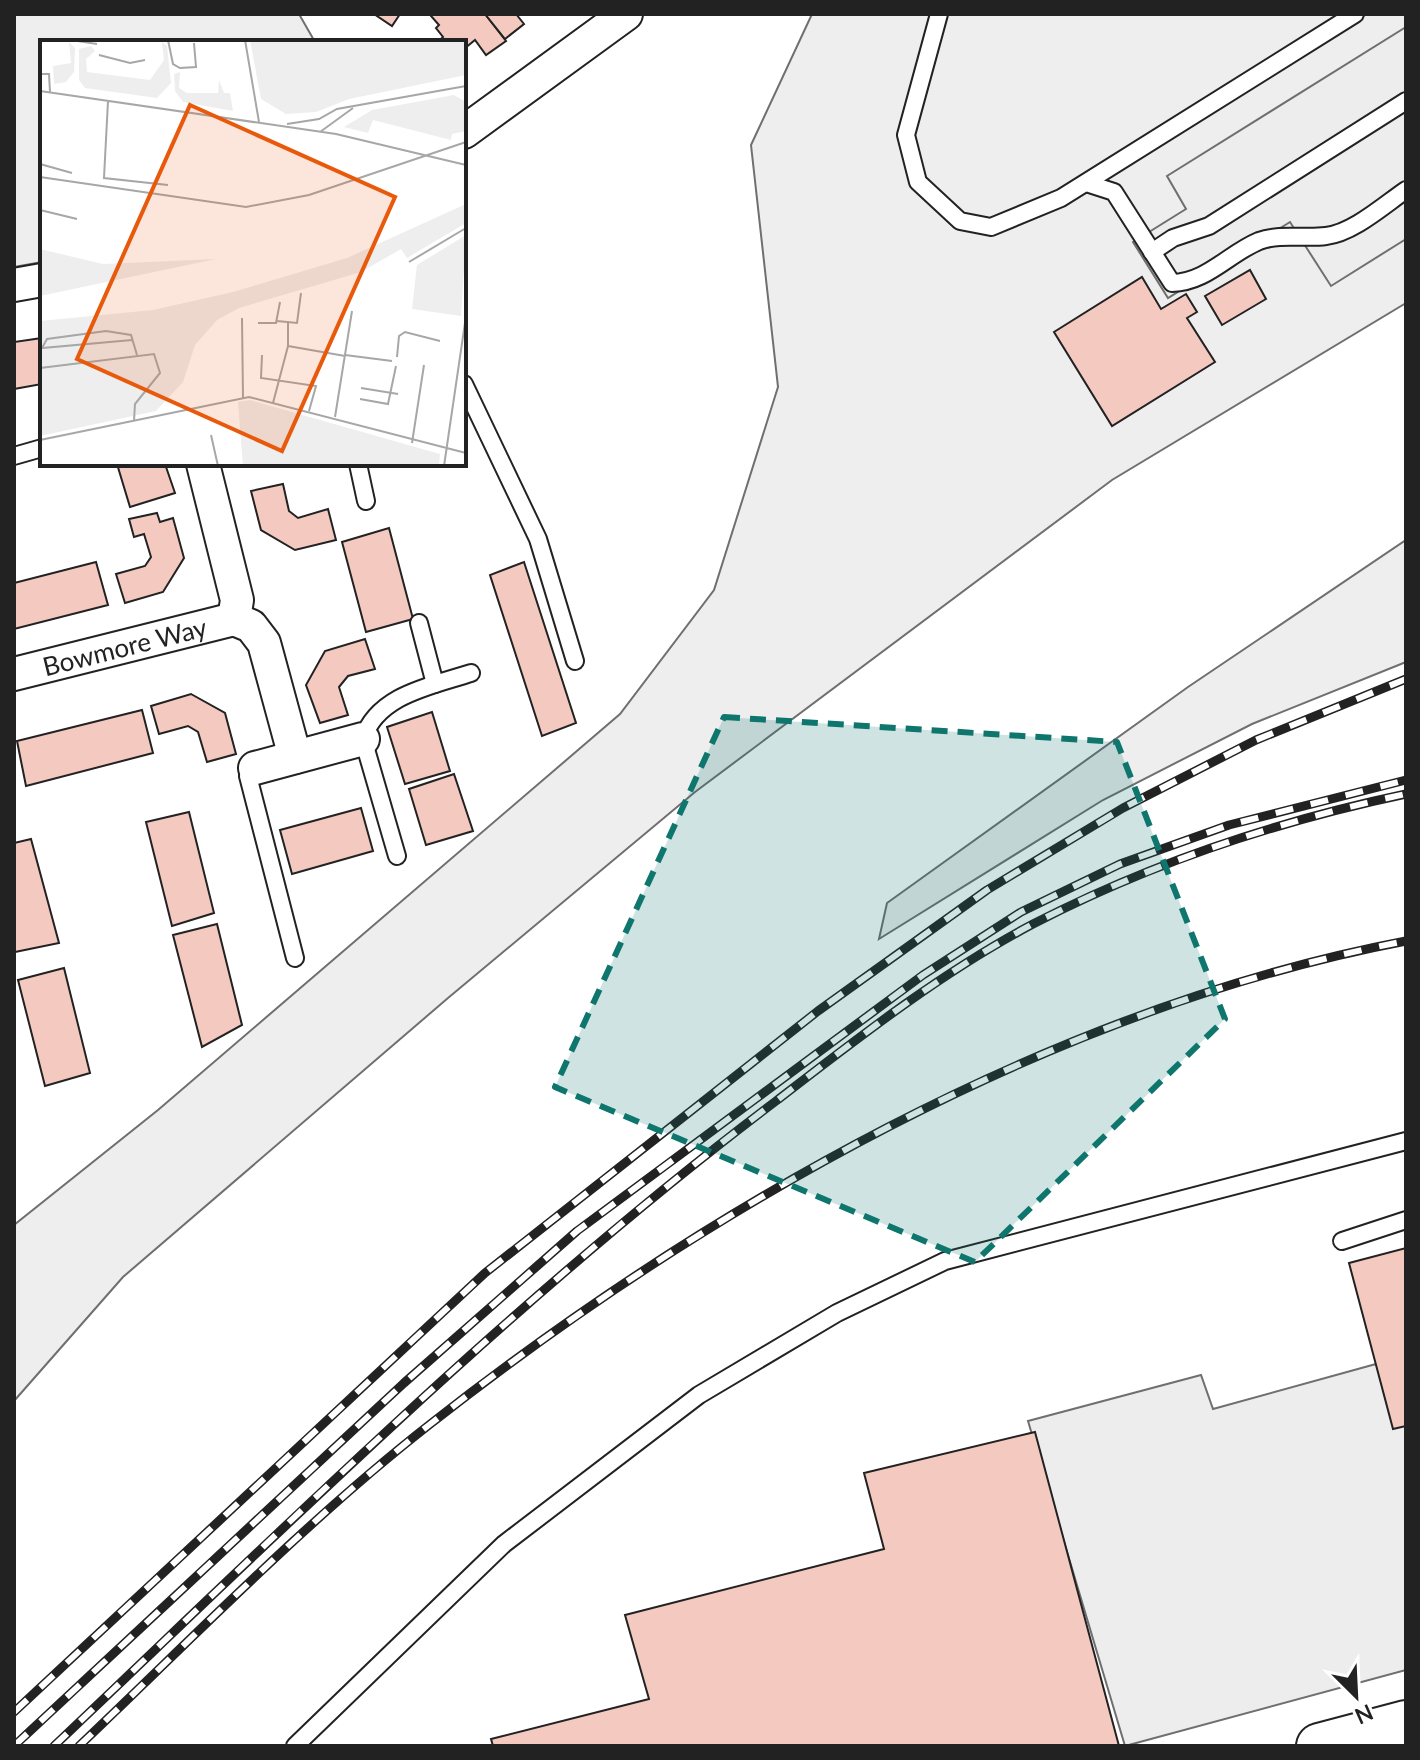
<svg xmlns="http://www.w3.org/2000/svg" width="1420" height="1760" font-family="Lato,sans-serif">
	<rect width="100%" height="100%" fill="#fff"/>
	<g fill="#eee" stroke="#6f6f6f" stroke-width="2">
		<polygon points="14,14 299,14 315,42 42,42 42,262 14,267"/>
		<polygon points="812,14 1406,14 1406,303 1112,480 695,792 448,998 123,1277 14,1401 14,1225 158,1110 620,714 714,590 778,387 751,145"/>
		<polygon points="1406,540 1406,662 1252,724 1103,800 879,939 887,903 1188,687"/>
	</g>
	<g fill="#ededed" stroke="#6f6f6f" stroke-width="2">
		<polygon points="1406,27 1406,239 1331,286 1290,222 1168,298 1133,242 1186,209 1167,176"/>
		<polygon points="1376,1364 1406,1426 1406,1670 1125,1746 1028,1421 1201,1375 1213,1409"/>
	</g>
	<g fill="#f3c9c0" stroke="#222" stroke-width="2">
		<polygon points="374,14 400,14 392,26"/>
		<polygon points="434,14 485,14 506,41 486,55 475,40 464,49 464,42 438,42 443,37 436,28 439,25 431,16"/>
		<polygon points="485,14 516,14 524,24 505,39"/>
		<polygon points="1250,270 1266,299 1222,325 1205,296"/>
		<polygon points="1142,277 1161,309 1186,294 1197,312 1187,318 1215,362 1112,426 1054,332"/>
		<polygon points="42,338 42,384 14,389 14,342"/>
		<polygon points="117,464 165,464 175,493 130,507"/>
		<polygon points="283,484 289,511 298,518 328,509 336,540 295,550 261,530 251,491"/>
		<polygon points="157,513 160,522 173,518 184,558 163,592 125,603 116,574 145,566 151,557 144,534 134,537 129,519"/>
		<polygon points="389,528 413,619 366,632 342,542"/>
		<polygon points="96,562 108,605 14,629 14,583"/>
		<polygon points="524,562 576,723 542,736 490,575"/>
		<polygon points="365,639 375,669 348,676 339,687 348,715 320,723 306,685 325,651"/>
		<polygon points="191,694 225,713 236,754 207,762 198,732 188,726 159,734 151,706"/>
		<polygon points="142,710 153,753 26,786 17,741"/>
		<polygon points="432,712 450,771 405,784 387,727"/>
		<polygon points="454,774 473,831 426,845 409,789"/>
		<polygon points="361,808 373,851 292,874 280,830"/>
		<polygon points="189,812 214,913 172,926 146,822"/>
		<polygon points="31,839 59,943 15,952 14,843"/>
		<polygon points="217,924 242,1025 202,1047 173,935"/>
		<polygon points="64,968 90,1073 45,1086 18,980"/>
		<polygon points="1406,1248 1406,1426 1393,1429 1349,1263"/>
		<polygon points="1035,1432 1119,1746 493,1746 491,1739 649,1699 625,1615 884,1549 864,1473"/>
	</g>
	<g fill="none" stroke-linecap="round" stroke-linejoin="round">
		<defs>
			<g id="service">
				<polyline points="939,14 906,135 918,182 960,221 991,227 1061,198 1355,14"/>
				<path d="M1086,183L1114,192L1172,283C1207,282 1228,254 1259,241C1281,233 1304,239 1326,236C1353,233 1384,205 1406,190"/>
				<polyline points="1152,252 1173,238 1209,226 1406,101"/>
				<polyline points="464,384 538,539 575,661"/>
				<polyline points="14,456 42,448"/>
				<polyline points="358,464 366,501"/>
				<polyline points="419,623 435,684"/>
				<polyline points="255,768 248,776 295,958"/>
				<path d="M397,856L363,739C377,695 431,686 471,673"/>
				<polyline points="1342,1241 1406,1220"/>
				<polyline points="295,1746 504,1544 699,1395 837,1313 945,1261 1406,1141"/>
			</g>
			<g id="minor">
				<polyline points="464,132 626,14"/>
				<polyline points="14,285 42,280"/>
				<polyline points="203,464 237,600 234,619"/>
				<path id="s1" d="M14,674L234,619L251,626L264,643L295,757"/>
				<polyline points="255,768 363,739"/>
			</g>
			<polyline id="secondary" points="1319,1746 1406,1723"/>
		</defs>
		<use href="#service" stroke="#222" stroke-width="20"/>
		<use href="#minor" stroke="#222" stroke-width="36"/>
		<use href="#secondary" stroke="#222" stroke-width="48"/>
		<use href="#service" stroke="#fff" stroke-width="16"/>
		<use href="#minor" stroke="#fff" stroke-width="32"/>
		<use href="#secondary" stroke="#fff" stroke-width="44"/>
		<defs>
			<g id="rail">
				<polyline points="14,1712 485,1273 818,1011 987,890 1123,808 1256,740 1406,679"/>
				<polyline points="14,1746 404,1383 577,1231 923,975 1021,912 1120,864 1229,825 1406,780"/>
				<path d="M54,1746C288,1524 519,1295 776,1101C858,1038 942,972 1033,924C1149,864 1278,821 1406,794"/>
				<path d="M79,1746C194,1637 305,1522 429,1425C708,1206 1054,1008 1406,941"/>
			</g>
		</defs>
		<use href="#rail" stroke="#222" stroke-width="9"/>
		<use href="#rail" stroke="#fff" stroke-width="6" stroke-dasharray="18" stroke-linecap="butt"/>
	</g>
	<path fill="#0f766e" fill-opacity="0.2" stroke="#0f766e" stroke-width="6" stroke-dasharray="16 10" stroke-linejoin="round" d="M724,717L1117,742L1225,1019L975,1262L555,1087Z"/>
	<g text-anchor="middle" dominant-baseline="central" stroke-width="6" stroke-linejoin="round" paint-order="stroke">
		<g font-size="26" fill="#222" stroke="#fff">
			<text stroke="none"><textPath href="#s1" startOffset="114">Bowmore Way</textPath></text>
		</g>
	</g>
	<g transform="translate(40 40)">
		<rect width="426" height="426" fill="#fff"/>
		<path d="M210,0H426V35L309,59L276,72L246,74L221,59ZM29,2L35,8L34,32L26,42L14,44L13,26L31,23ZM122,2L127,6L131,43L117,58L45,48L39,40V9L51,6L55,11L46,19L47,32L110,40L124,20ZM140,32L139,48L147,53H178L179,40L184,53H190L193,71L143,62L135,51L134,34ZM414,55L426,62V91L412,94L411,100L333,80L328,93L304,87L332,70ZM426,164V183L367,218L361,209L321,232L199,268L177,280L155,305L143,342L116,371L0,396V281L113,270L193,252L307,218ZM426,195L421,276L372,269L377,225ZM0,209L63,224L176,219L0,256ZM210,360L400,414L399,426H203L198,362Z" fill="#eee"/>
		<path fill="none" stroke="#a7a7a7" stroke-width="2" d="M31,0L57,4M128,0L133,24L140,28L156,27L154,3M205,0L219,82M59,15L90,23L105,20M0,34H9L10,52M0,51L296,94L426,125M68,61L64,138L128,145M247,84L279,79L297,69L426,46M280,92L313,68M0,124L32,133M0,137L206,167L269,155L426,102M0,170L37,179M369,222L426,188M202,278L203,358M237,281L257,283L261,253M218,283H236L240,262M92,300L2,308L7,299L66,291L91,295L97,315M248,306L305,316M222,315L221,338L276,346L269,371M305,315L352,321M357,317L359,296L365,292L400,301M0,328L114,314L120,333L95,364L94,381M321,348L358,354M320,359L348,364L356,326M233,363L248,306V282M295,377L312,271M171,395L178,426M0,400L209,357L426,413M372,403L384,325M404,426L426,276"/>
		<path fill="#e8590c" fill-opacity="0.15" stroke="#e8590c" stroke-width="4" d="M150,65L355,157L242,411L37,319Z"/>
		<rect width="426" height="426" fill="none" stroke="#222" stroke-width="4"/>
	</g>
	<rect width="1420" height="1760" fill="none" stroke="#222222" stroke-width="32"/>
	<g transform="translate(1356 1696) rotate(156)" stroke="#ffffff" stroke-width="6" paint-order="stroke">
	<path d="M0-6L14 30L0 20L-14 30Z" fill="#222222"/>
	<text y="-12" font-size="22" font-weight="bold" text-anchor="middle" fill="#222222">N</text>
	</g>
</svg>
